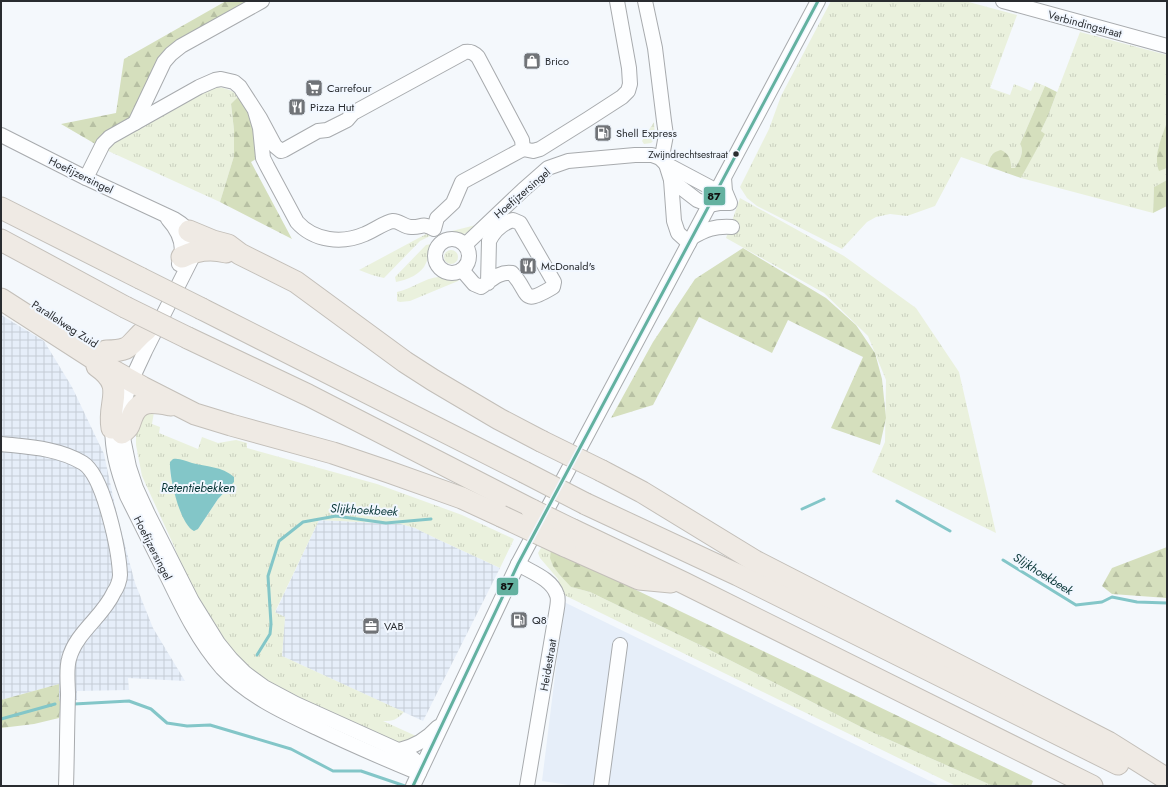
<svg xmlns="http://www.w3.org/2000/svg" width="1168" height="787" font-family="Jost,sans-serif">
	<defs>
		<pattern id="industrial-grid" width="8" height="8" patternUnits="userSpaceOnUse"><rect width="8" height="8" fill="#e6eef9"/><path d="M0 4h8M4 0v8" fill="none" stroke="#c5ccd6"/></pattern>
		<pattern id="grass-tufts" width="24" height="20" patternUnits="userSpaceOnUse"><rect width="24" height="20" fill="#eaf1dd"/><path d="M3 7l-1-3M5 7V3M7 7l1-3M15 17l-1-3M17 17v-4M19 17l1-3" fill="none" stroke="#c9cfbe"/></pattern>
		<pattern id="forest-firs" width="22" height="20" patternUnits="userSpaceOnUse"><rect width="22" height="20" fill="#d5dfbd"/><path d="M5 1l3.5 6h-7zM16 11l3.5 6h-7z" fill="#b7c0a3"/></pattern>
	</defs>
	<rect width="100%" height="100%" fill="#f4f8fc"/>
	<polygon fill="#e6eef9" points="564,602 940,786 575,786 542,781"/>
	<g fill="url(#industrial-grid)">
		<polygon points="1,315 44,341 72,387 104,454 117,515 135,583 153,628 185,681 128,678 129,690 77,691 77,700 59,701 59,684 1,700"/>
		<polygon points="319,520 401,524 415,528 433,537 500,568 423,721 282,656 285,617 275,613"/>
	</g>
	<g fill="url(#grass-tufts)" fill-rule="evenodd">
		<path d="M831,1H965L1017,15L990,88L1010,95L1014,84L1031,91L1035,82L1045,86L1020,144C1025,152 1019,161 1015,168H1011L992,154L987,166L961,157L935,206L907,216L890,214L876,217L867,222L842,249L757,206L747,198L740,187L769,129L781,96Z"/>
		<polygon points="1080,32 1167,55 1167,122 1158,149 1159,170 1167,168 1167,180 1154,187 1153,213 1021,178 1044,134 1041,131 1048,116"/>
		<path d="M216,87C226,88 232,90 239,96L231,105L234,130V156L220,202L106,150L109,144L200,92Z"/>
		<polygon points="654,122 655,139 651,143 644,144 642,141"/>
		<polygon points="740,198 844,256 916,308 959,372 996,533 872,472 885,442 886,380 868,336 824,293 726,238"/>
		<path d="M476,225L477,226C468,233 459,239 448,232Z"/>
		<polygon points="428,233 430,236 420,241 384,278 372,275 359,270"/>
		<path d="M431,244C429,250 429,257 426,263C422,274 407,280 396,282L395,277L426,245Z"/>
		<circle cx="451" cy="257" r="7"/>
		<path d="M439,277L448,280H459L458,281L410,301L400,302L397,301V292C412,289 424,278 439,277Z"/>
		<path d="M154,412L152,424L160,427L159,433L198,449L202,437L218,443L236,440L247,443V448L377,484L462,515L514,539L500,568L433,537L415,528L401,524L319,520L275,612L285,617L282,656L404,712C396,720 394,721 383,721L416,736L415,740L402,745L271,686L229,650L187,582L174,546L142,476L136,445V433L141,419L146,414ZM170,462H188L232,485L218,499L198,529C183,507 169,491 170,462Z"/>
		<polygon points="542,546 551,549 571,587 590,592 702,646 865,729 993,786 956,786 562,594 558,579 540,558 538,553"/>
	</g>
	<g fill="url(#forest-firs)">
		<polygon points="226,1 253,1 159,60 129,118 97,145 61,124 116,113 124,59"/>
		<path d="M1045,86L1057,92L1048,116L1041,131L1045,134L1021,178L987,166C991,157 990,153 1001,150C1009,154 1011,159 1011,168H1015C1019,161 1025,152 1020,144Z"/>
		<polygon points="239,96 251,115 255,130 256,159 251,162 292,239 220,202 234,156 234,130 231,104"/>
		<path d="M1167,122V168L1159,171C1153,155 1162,137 1167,122Z"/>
		<polygon points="1167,180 1167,206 1153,213 1154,187"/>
		<polygon points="743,248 826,298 856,325 875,353 882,379 886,418 880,445 831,428 863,357 788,320 772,353 699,317 653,405 611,418 653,342 695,279"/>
		<polygon points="1167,547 1167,598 1112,594 1102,586 1112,568"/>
		<polygon points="551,549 1033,781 1031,786 993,786 865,729 702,646 590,592 571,587 559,574 553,566 550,558"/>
		<polygon points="59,684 59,701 61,701 59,718 34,724 1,728 1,700"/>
	</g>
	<path fill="#83c6c8" d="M173,459C180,458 185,461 192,463C206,467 222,466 234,477V482L218,499L198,529L194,531C180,525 169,477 170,462Z"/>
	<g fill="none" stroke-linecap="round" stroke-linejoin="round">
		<g stroke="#83c6c8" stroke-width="3">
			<polyline points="897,501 950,531"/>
			<polyline points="802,509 824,499"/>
			<polyline points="1003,560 1076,605 1102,602 1112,597 1137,602 1167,603"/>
			<polyline points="257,655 270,634 271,624 268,576 279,541 303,522 336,516 386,523 431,519"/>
			<polyline points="74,704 129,701 151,709 167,723 187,726 210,725 291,749 333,771 361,771 405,786"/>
			<polyline points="1,719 55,704"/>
		</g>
		<defs>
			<g id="minor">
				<polyline points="645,1 655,48 664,121 666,135 663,151 660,158"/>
				<polyline points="1003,1 1167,46"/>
				<polyline points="135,123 164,62 171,54 181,46 262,1"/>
				<path d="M1,135L86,178L174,219C191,229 198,240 191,260L145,351L131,381L126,396L122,412V433L129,467L136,488L148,514L192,601L218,643L231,659L245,673L264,687L296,704L409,755L422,766"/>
				<polyline points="523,149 533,151 540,149 588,119 622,97 628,91 630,84 629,68 617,1"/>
				<polyline points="666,164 671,180 674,221 678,233 689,243"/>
				<path d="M86,178L103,144L110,137L199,87L215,80L221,79L234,82L240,87L260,118L275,146L281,151L284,150L318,131L327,130L347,120L353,113L465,52C471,51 474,53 478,57L522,140L523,149L462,182L453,203L437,218L434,229C421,222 422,228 411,227C404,227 400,221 393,221C385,222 373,231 365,234C342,244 314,241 297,222L267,166L263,158L260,128L255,111"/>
				<polyline points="671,180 697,200 710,205"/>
				<polyline points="710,205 720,203 730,203 725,191 724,178"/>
				<path d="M168,219C179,231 186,247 179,264"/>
				<path d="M691,238C706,229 715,226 732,227"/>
				<circle cx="452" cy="256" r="17"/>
				<polyline points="465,245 523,190 548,168 568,161 635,155 652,155 660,158 666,164 717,191"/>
				<path d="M462,270L474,284L481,287C491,280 500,271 512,273C531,293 520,307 553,287L554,282L520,223L513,220C503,223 494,231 489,241L488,283"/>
				<path d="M113,420C110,446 118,472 127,496C141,524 155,552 169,580C184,611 199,642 222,668C248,696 283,712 317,728C350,744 385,759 419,773"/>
				<path d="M1,444C29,447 58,448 83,463C104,476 119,551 120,575C120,580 117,588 114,592C103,617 76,632 69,659C66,669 68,685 68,695C67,726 67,756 66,786"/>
				<path d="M518,564C531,572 552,579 557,595C559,600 557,608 556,614L527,786"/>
				<path d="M399,750C414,747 428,738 438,727"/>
				<polyline points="413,786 518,564 818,1"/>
				<polyline points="601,786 620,645"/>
			</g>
			<g id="highway">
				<polyline points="1,208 140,278"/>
				<polyline points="189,231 213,241 228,245 240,254 296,282 405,362 433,380 499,419 541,441"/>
				<polyline points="1,240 125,307"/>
				<path d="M182,257C196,250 211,248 226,252"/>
				<polyline points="1,299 105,366 142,387 195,414 231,425 333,453 389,472 462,498 501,516"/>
				<polyline points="202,309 524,472"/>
				<polyline points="188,338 308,395 532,510"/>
				<path d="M106,351C135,351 128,343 147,329"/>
				<path d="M97,366C127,387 107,401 112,428"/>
				<path d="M122,433C131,425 128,427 132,417C139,398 155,402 171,405"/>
				<polyline points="602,471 642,492 755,561 1108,742 1167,779"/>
				<polyline points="586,504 738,575 1118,764"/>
				<polyline points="573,530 684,583 1092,786"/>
				<polyline points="565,546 639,579 671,582"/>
			</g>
		</defs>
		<use href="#minor" stroke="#a8abae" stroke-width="16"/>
		<use href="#highway" stroke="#c3bfb9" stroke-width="23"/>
		<use href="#minor" stroke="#fdfeff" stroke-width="14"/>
		<use href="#highway" stroke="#efeae4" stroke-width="21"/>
		<defs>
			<g id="highway-bridge">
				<polyline points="140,278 202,309"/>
				<polyline points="125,307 188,338"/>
				<polyline points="541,441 602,471"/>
				<polyline points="524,472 586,504"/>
				<polyline points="532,510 573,530"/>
				<polyline points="501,516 565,546"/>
			</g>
		</defs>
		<use href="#highway-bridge" stroke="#c3bfb9" stroke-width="23" stroke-linecap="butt"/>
		<use href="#highway-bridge" stroke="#efeae4" stroke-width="21"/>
		<defs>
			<polyline id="bus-1" points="413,786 518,564 818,1"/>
		</defs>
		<use href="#bus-1" stroke="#f1f7ff" stroke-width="6"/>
		<use href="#bus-1" stroke="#63b1a0" stroke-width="3"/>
	</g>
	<defs>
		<symbol id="shop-square" viewBox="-11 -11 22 22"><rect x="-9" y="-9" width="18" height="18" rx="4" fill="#707377" stroke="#f1f7ff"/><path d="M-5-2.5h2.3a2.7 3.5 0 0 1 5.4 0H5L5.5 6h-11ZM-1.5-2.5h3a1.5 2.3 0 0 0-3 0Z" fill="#fff"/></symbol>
		<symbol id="supermarket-square" viewBox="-11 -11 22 22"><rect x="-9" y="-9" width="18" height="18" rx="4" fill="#707377" stroke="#f1f7ff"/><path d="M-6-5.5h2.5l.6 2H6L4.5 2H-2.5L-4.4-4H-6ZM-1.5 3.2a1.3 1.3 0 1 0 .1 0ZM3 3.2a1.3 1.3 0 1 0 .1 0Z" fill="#fff"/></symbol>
		<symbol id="restaurant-square" viewBox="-11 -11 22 22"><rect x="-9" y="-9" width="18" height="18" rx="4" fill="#707377" stroke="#f1f7ff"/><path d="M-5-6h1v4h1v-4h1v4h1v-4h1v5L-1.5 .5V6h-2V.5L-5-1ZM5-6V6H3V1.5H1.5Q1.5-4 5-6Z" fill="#fff"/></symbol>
		<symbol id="fuel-square" viewBox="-11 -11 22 22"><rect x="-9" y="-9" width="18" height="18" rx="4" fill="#707377" stroke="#f1f7ff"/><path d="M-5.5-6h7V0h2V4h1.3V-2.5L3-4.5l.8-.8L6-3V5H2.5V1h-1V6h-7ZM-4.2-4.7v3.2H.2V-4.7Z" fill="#fff"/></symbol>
		<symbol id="office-square" viewBox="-11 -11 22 22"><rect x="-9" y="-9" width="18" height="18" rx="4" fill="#707377" stroke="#f1f7ff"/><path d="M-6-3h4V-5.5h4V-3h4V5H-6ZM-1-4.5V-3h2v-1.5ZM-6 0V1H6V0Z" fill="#fff"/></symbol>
	</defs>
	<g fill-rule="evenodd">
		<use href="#shop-square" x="522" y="51" width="20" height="20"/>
		<use href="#supermarket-square" x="304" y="78" width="20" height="20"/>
		<use href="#restaurant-square" x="287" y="97" width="20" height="20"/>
		<use href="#fuel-square" x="593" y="123" width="20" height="20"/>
		<use href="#restaurant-square" x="518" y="256" width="20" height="20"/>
		<use href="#fuel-square" x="509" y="610" width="20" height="20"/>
		<use href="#office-square" x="361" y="616" width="20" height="20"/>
	</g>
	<circle fill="#292c30" stroke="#f1f7ff" stroke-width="1.5" cx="736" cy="154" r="3.5"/>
	<g text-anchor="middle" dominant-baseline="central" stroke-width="4" stroke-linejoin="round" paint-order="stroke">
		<g font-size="10" fill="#292c30" stroke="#f1f7ff" text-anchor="end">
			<text x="728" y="154">Zwijndrechtsestraat</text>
		</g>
		<g font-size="11" fill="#292c30" stroke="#f1f7ff">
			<text transform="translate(1085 24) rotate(15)">Verbindingstraat</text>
			<text transform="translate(81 175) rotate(26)">Hoefijzersingel</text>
			<text transform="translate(522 193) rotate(-41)">Hoefijzersingel</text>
			<text transform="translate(65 324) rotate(33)">Parallelweg Zuid</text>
			<text transform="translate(153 548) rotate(63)">Hoefijzersingel</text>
			<text transform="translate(548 665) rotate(-80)">Heidestraat</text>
		</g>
		<g font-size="11" fill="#292c30" stroke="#f1f7ff" text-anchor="start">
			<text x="545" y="61">Brico</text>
			<text x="327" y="88">Carrefour</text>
			<text x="310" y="107">Pizza Hut</text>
			<text x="616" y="133">Shell Express</text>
			<text x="541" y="266">McDonald's</text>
			<text x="532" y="620">Q8</text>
			<text x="384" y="626">VAB</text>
		</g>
		<g font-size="12" font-style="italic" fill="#083636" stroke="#f1f7ff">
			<text x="198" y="488">Retentiebekken</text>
			<text transform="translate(364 510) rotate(3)">Slijkhoekbeek</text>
			<text transform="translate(1043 574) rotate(32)">Slijkhoekbeek</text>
		</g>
	</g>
	<g stroke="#f1f7ff" stroke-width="1.5">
		<rect x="703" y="186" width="23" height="20" rx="4" fill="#63b1a0"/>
		<rect x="496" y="577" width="23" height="19" rx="4" fill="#63b1a0"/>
	</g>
	<g font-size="11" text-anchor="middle" font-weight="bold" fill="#111">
		<text x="714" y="200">87</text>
		<text x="507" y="590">87</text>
	</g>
	<rect width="1168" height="787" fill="none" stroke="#292c30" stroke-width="4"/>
</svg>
